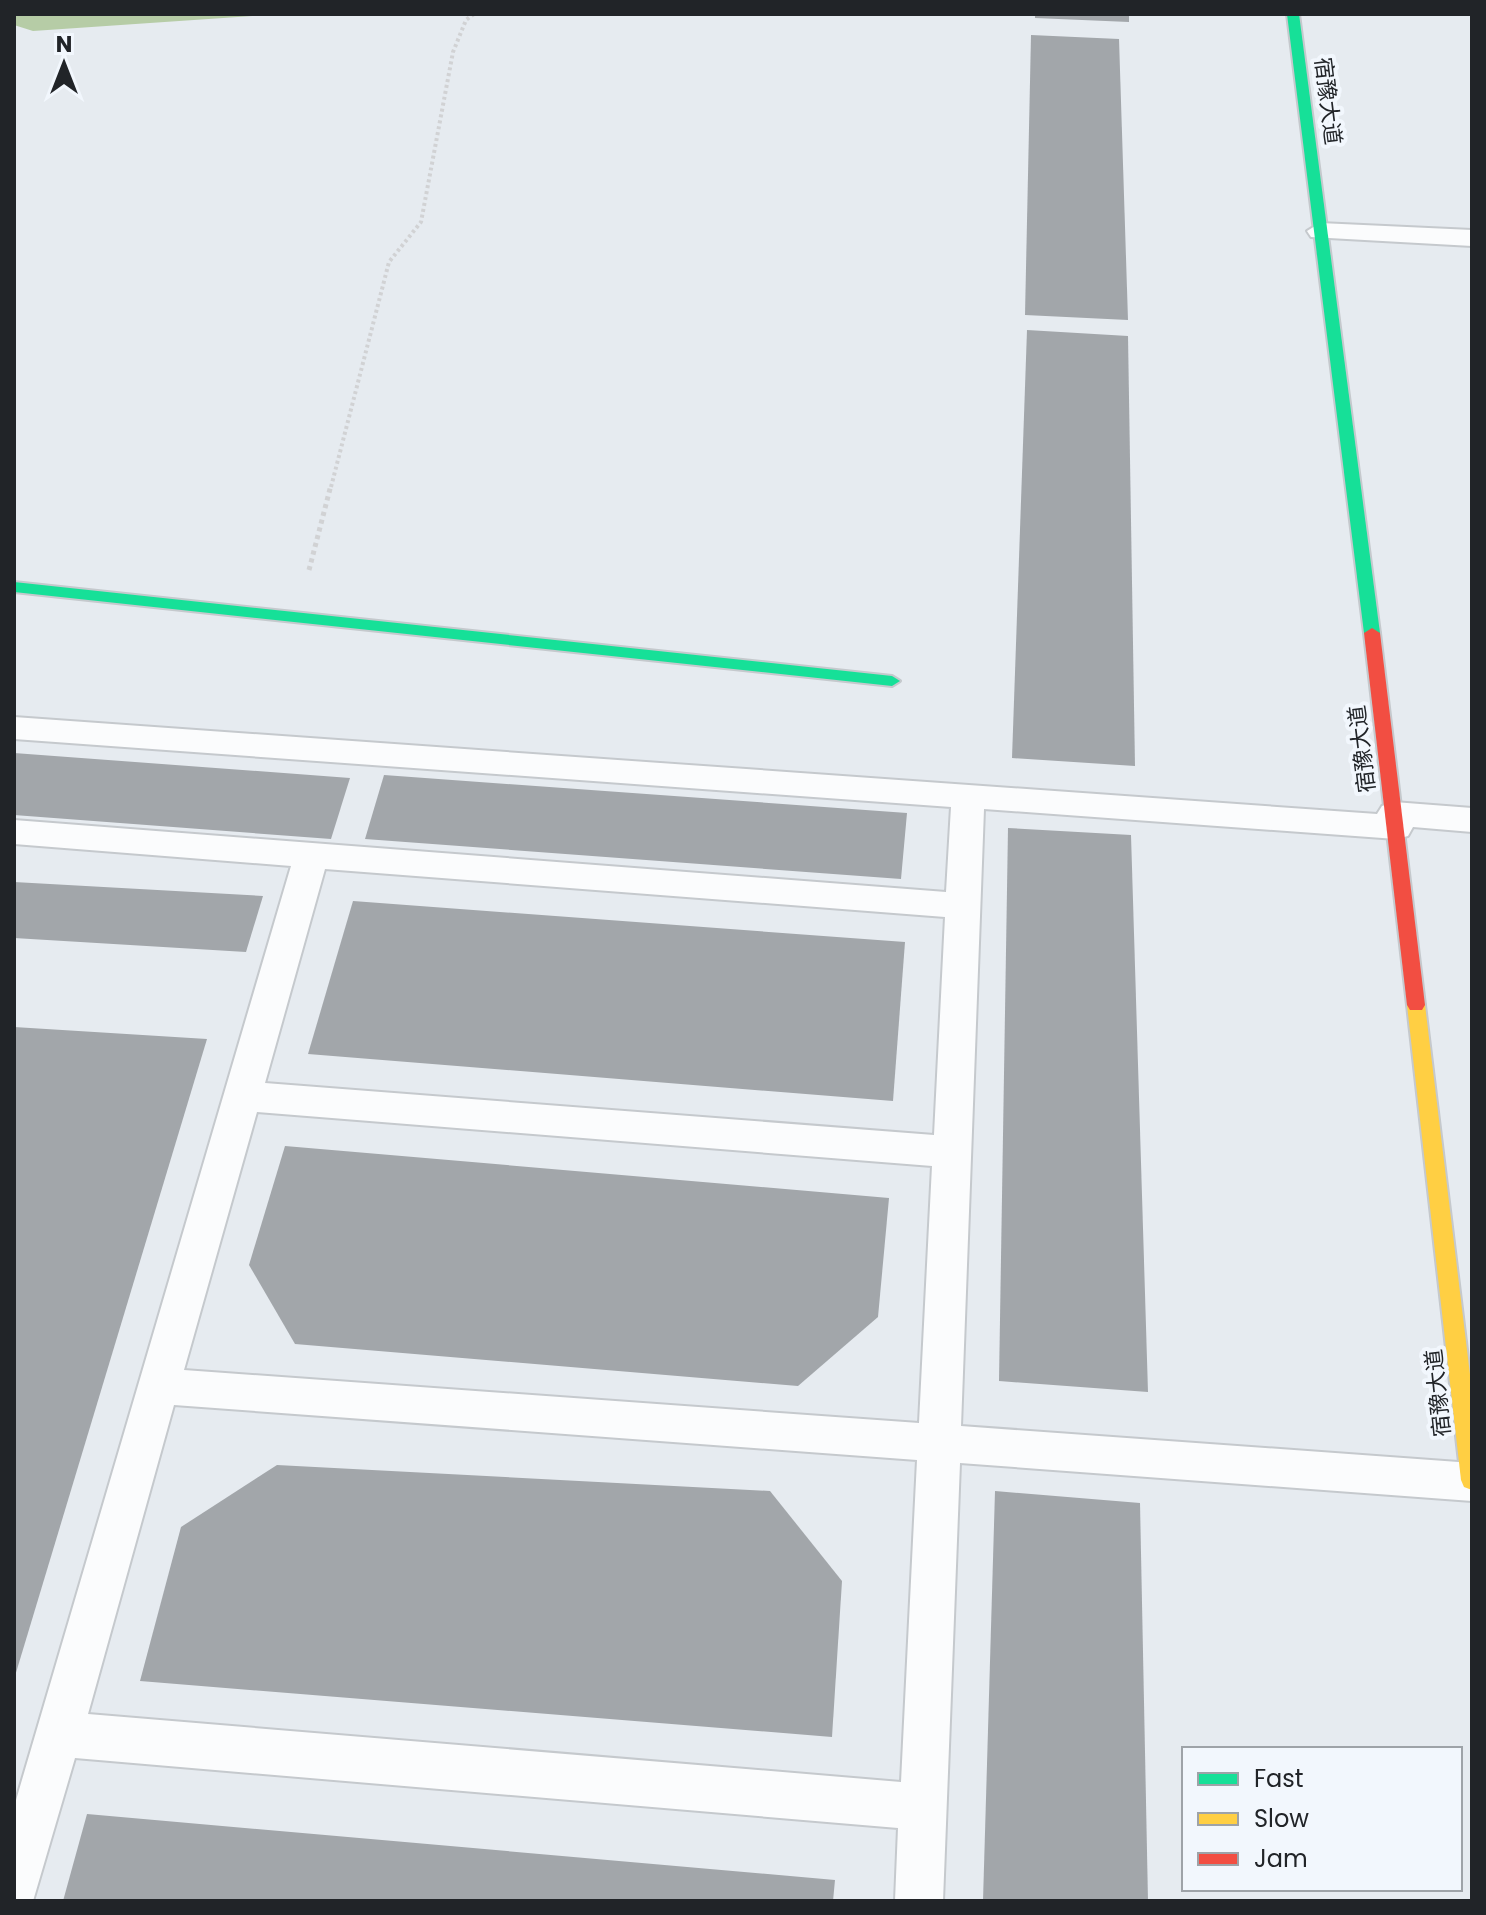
<svg xmlns="http://www.w3.org/2000/svg" width="1486" height="1915" font-family="Poppins,'Noto Sans SC',sans-serif">
	<rect width="100%" height="100%" fill="#e6ebf0"/>
	<polygon fill="#b6cca6" points="14,14 282,14 33,31 14,25"/>
	<g fill="#a2a6aa">
		<polygon points="1035,14 1129,14 1129,22 1035,18"/>
		<polygon points="1031,35 1119,39 1128,320 1025,315"/>
		<polygon points="1027,330 1128,336 1135,766 1012,758"/>
		<polygon points="14,753 350,778 331,839 14,815"/>
		<polygon points="384,775 907,813 901,879 365,839"/>
		<polygon points="1008,828 1131,835 1148,1392 999,1381"/>
		<polygon points="14,882 263,896 246,952 14,938"/>
		<polygon points="353,901 905,942 893,1101 308,1054"/>
		<polygon points="14,1027 207,1039 15,1676 14,1676"/>
		<polygon points="285,1146 889,1198 878,1317 798,1386 295,1344 249,1265"/>
		<polygon points="277,1465 770,1491 842,1581 832,1737 140,1681 181,1527"/>
		<polygon points="995,1491 1140,1503 1148,1901 983,1901"/>
		<polygon points="87,1814 835,1880 833,1901 63,1901"/>
	</g>
	<g fill="none" stroke-linecap="round" stroke-linejoin="round">
		<defs>
			<g id="lane">
				<polygon points="1320,223 1472,230 1472,246 1311,237 1307,231"/>
				<path d="M14,717L1377,814L1382,806L1394,802L1472,808V832L1413,827L1408,836L1396,839L984,809L961,1426L1472,1463V1501L960,1463L943,1901H895L898,1828L75,1758L33,1901H14V1807L291,866L14,844V820L946,892L951,807L14,739ZM325,869L945,917L934,1135L265,1083ZM257,1112L932,1166L919,1423L184,1370ZM174,1405L917,1460L901,1782L88,1714Z"/>
			</g>
			<g id="fast">
				<polygon points="1287,14 1299,14 1380,633 1372,638 1364,633"/>
				<polygon points="14,582 892,676 900,681 892,686 14,592"/>
			</g>
			<polygon id="slow" points="1416,998 1422,1000 1425,1005 1472,1391 1472,1490 1464,1487 1461,1480 1407,1005 1410,1000"/>
			<polygon id="jam" points="1372,628 1380,633 1425,1005 1422,1010 1410,1010 1407,1005 1364,633"/>
		</defs>
		<use href="#lane" stroke="#c5c9cd" stroke-width="4"/>
		<use href="#fast" stroke="#c5c9cd" stroke-width="4"/>
		<use href="#slow" stroke="#c5c9cd" stroke-width="4"/>
		<use href="#jam" stroke="#c5c9cd" stroke-width="4"/>
		<polyline stroke="#d1d2d4" stroke-width="4" stroke-dasharray="3 3" stroke-linecap="butt" points="331,487 389,262 421,222 453,52 466,20 474,14"/>
		<polyline stroke="#d1d2d4" stroke-width="5" stroke-dasharray="4 4" stroke-linecap="butt" points="309,570 331,485"/>
		<use href="#lane" fill="#fbfcfd" fill-rule="evenodd"/>
		<use href="#fast" fill="#16e098" fill-rule="evenodd"/>
		<use href="#slow" fill="#ffcf43" fill-rule="evenodd"/>
		<use href="#jam" fill="#f24e42" fill-rule="evenodd"/>
	</g>
	<g text-anchor="middle" dominant-baseline="central" stroke-width="8" stroke-linejoin="round" paint-order="stroke">
		<g font-size="22" fill="#212428" stroke="#f2f7fd">
			<text transform="translate(1328 101) rotate(83)">宿豫大道</text>
			<text transform="translate(1362 749) rotate(-97)">宿豫大道</text>
			<text transform="translate(1438 1393) rotate(-96)">宿豫大道</text>
		</g>
	</g>
	<rect width="1486" height="1915" fill="none" stroke="#212428" stroke-width="32"/>
	<rect x="1182" y="1747" width="280" height="144" fill="#f2f7fd" stroke="#9ea3a8" stroke-width="2"/>
	<rect x="1198" y="1773" width="40" height="12" fill="#16e098" stroke="#9ea3a8" stroke-width="2"/>
	<text x="1254" y="1787" font-size="24" fill="#212428">Fast</text>
	<rect x="1198" y="1813" width="40" height="12" fill="#ffcf43" stroke="#9ea3a8" stroke-width="2"/>
	<text x="1254" y="1827" font-size="24" fill="#212428">Slow</text>
	<rect x="1198" y="1853" width="40" height="12" fill="#f24e42" stroke="#9ea3a8" stroke-width="2"/>
	<text x="1254" y="1867" font-size="24" fill="#212428">Jam</text>
	<g transform="translate(64 64)" stroke="#f2f7fd" stroke-width="6" paint-order="stroke">
	<path d="M0-6L14 30L0 20L-14 30Z" fill="#212428"/>
	<text y="-12" font-size="22" font-weight="bold" text-anchor="middle" fill="#212428">N</text>
	</g>
</svg>
